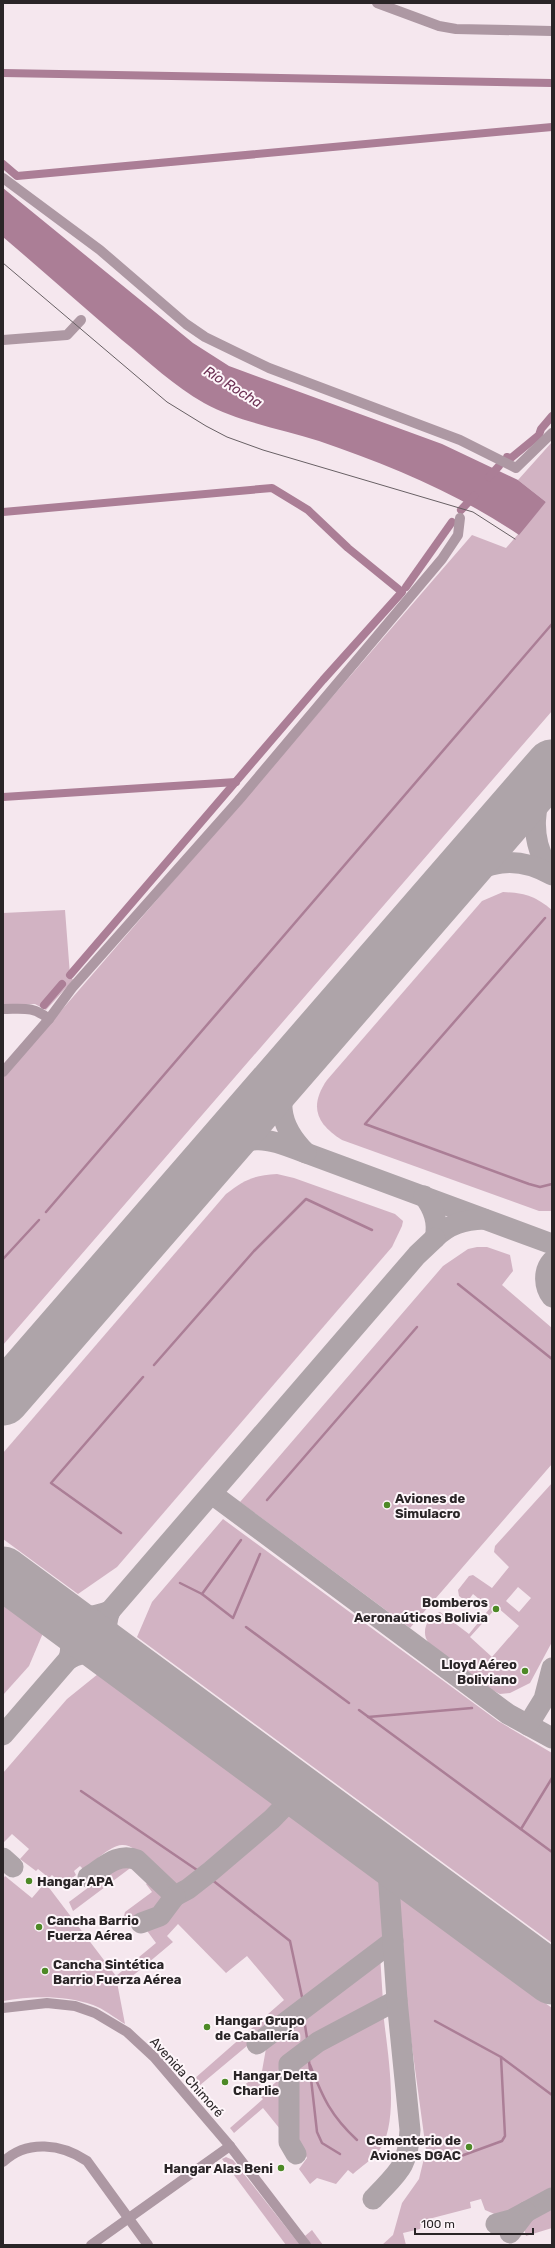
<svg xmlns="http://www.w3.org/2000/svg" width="555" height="2248" font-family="Rubik,sans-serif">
	<rect width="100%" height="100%" fill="#f5e7ee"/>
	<g fill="#d2b3c3" fill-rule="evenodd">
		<polygon points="552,442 552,711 3,1345 3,1078 472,535 506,548 546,502 518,480"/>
		<path d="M503,892C525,893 535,896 552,910V1211H539L342,1140C316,1124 309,1106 327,1080L482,901Z"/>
		<polygon points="65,910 70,975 73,980 46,1010 35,1004 3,1004 3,913"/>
		<path d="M277,1174L294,1178L395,1214L403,1221L402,1226L392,1247L117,1567L78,1594L3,1539V1453L226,1194C244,1180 254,1175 277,1174Z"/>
		<polygon points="477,1247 487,1247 510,1255 513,1271 502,1285 552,1328 552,1464 410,1628 240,1502 443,1266 468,1249"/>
		<path d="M552,1483V1642L530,1683L510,1693L500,1694L488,1688L429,1643C420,1633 427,1616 440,1612L469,1634L490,1608L473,1594L467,1602L459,1596L458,1590L469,1576L473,1575L492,1588L509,1567L494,1552L495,1546ZM518,1587L531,1598L519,1612L506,1601ZM497,1607L519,1626L492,1657L470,1637Z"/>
		<polygon points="223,1519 498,1721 552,1753 552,1943 137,1637 152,1602"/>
		<polygon points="3,1603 43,1633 29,1666 3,1695"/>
		<path d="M98,1674L278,1807L264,1822L184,1888H172C161,1876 139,1844 122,1845C109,1846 94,1862 84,1870L80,1866L74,1871L76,1875L63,1885L52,1875L49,1878L38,1869L36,1871L20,1859L29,1849L12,1834L3,1843V1773L67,1699Z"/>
		<path d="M283,1811L380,1881L383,1942L354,1969L254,2040L199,2086L194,2079L284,2000L247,1956L226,1973L178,1924L167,1936L173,1942L123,1984L116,1977L125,2024C115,2018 104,2009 93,2005C64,1995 32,1996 3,2001V1879L5,1876L32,1898L44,1884L50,1889L116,1976L156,1943L145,1928L150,1922L166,1916L181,1899L227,1862Z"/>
		<polygon points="126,1861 133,1866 73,1911 69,1902 93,1884 92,1882 120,1862"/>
		<polygon points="151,1880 168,1898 161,1910 140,1921 136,1916 128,1922 124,1916 125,1912 152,1892 146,1884"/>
		<polygon points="398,1895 552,2008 552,2191 504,2218 485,2210 481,2199 470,2202 471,2208 421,2221 420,2229 403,2233 406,2245 382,2245 393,2235 402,2203 419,2179 426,2150 405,1995"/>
		<polygon points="380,1955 383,2002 370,2012 310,2044 254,2090 250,2086 245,2090 242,2087 262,2071 267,2043"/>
		<path d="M383,2010C386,2046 402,2123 378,2152C371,2160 361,2167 353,2174L348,2170L336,2184L317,2178L310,2184L299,2169L307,2158L291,2127V2074C301,2046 357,2025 383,2010Z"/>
		<polygon points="283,2076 284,2151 280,2129 263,2108 234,2133 230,2128 263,2099 260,2096"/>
		<polygon points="226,2157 233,2160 300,2245 286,2245 222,2159"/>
		<polygon points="552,2206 552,2228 526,2236 523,2225"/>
		<polygon points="312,2230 323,2245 311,2245 305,2236"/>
	</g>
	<path fill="#ab7e96" d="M3,188L193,343L229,366L442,444L518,480L546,502L519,535C457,493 389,465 319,441C281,429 239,422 204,403C175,387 148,361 122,340C82,306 43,271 3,237Z"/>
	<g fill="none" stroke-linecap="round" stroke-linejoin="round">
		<g stroke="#ab7e96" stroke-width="2.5">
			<polyline points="545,918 365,1124 529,1184 540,1187 552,1184"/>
			<polyline points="46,1212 552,624"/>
			<polyline points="3,1259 39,1220"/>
			<polyline points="458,1284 552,1359"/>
			<polyline points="154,1365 254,1251 306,1199 372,1230"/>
			<polyline points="267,1500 417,1327"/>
			<polyline points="121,1533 51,1483 143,1377"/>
			<polyline points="180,1583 202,1594 233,1618 260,1554"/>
			<polyline points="202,1594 241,1540"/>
			<polyline points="246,1627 349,1703"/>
			<polyline points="359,1710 552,1852"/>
			<polyline points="368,1717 472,1708"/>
			<polyline points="81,1791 197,1870"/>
			<polyline points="521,1829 552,1778"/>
			<polyline points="211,1879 290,1941 302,1997"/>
			<polyline points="304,2019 307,2038"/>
			<polyline points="435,2021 501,2057 552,2095"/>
			<polyline points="309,2061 317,2132 322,2143 340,2154"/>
			<path d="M310,2065C323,2098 331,2116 357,2140"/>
			<polyline points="461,2156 502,2141 505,2136 501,2057"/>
		</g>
		<g stroke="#ab7e96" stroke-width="8">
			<polyline points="3,73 552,83"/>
			<polyline points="3,164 17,176 552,127"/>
			<polyline points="507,457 511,458 539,435 541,429 552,416"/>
			<polyline points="489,477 499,466"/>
			<polyline points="461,510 474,496"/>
			<polyline points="3,512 272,488 308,510 348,548 402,592 323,680 70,975"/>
			<polyline points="406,587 452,522"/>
			<polyline points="3,797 236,782"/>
			<polyline points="44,1005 62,984"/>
		</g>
		<g stroke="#aea4a9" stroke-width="21">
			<path d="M552,767C533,801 527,840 552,873"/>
			<path d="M452,881C488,863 514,853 552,875"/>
			<polyline points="306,1153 552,1244"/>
			<path d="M209,1161C252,1133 259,1135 306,1153C276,1123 276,1098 295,1061"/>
			<path d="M424,1196C434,1209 439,1222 435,1238C449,1224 464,1220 484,1219"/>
			<path d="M552,1261C543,1271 544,1287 552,1297"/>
			<polyline points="212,1494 508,1714 552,1738"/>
			<path d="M69,1659C74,1638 69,1626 54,1611C75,1618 89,1619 110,1611"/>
			<path d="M69,1659C86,1650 98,1651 116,1657C108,1642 103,1628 110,1611"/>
			<polyline points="528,1725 544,1699 552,1668"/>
			<polyline points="3,1735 417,1255 435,1238"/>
			<polyline points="3,1858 13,1867"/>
			<path d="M88,1877C104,1867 118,1852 137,1860L175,1896L188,1889L211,1871L272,1819L299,1791"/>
			<polyline points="141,1923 160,1916 175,1896"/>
			<polyline points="257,2044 393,1941"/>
			<polyline points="296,2154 289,2142 289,2064 318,2042 397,2000"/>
			<path d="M373,2199C398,2172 408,2168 410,2130L397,2000L387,1857"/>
			<polyline points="526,2212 552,2198"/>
			<polyline points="496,2224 511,2220 526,2212 510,2233"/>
		</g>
		<g stroke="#aea4a9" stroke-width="53">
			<polyline points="3,1399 552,766"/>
			<polyline points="3,1573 552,1978"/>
		</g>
		<g stroke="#ad98a3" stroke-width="10">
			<polyline points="377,3 439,26 456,29 552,31"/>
			<polyline points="3,178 100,250 186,324 205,337 269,368 460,440 516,468 552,433"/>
			<polyline points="3,340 67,335 81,320"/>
			<path d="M3,1009C23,1009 33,1006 49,1019"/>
			<polyline points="3,1072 49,1019 72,988 238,801 442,559 458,535 460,518"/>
			<polyline points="3,2008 47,2003 75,2006 95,2013 127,2032 154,2057 230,2146 306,2245"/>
			<path d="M3,2162C27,2139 62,2144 87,2161L148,2245"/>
			<polyline points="91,2245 230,2146"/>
		</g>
		<polyline stroke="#686064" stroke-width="1" points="3,263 167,402 206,426 227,437 263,450 473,512 515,539"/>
	</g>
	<g fill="#4d8926" stroke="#fef6fa" stroke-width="1.5">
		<circle cx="387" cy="1505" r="4"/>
		<circle cx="496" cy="1609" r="4"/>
		<circle cx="525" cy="1671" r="4"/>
		<circle cx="29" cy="1881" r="4"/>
		<circle cx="39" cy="1927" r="4"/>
		<circle cx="45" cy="1971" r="4"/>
		<circle cx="207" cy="2027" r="4"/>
		<circle cx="225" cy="2082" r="4"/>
		<circle cx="469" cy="2147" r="4"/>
		<circle cx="281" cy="2168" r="4"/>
	</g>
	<g text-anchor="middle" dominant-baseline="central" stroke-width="4" stroke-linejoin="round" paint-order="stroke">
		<g font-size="13" font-weight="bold" fill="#2a2527" stroke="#fef6fa" text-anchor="start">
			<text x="395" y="1498">Aviones de<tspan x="395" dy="15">Simulacro</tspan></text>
			<text x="488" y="1602" text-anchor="end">Bomberos<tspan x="488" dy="15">Aeronaúticos Bolivia</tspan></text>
			<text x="517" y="1664" text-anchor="end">Lloyd Aéreo<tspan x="517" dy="15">Boliviano</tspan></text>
			<text x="37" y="1881">Hangar APA</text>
			<text x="47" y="1920">Cancha Barrio<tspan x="47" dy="15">Fuerza Aérea</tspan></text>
			<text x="53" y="1964">Cancha Sintética<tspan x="53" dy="15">Barrio Fuerza Aérea</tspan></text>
			<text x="215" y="2020">Hangar Grupo<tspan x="215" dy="15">de Caballería</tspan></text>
			<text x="233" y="2075">Hangar Delta<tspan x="233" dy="15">Charlie</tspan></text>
			<text x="461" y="2140" text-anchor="end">Cementerio de<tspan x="461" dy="15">Aviones DGAC</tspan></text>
			<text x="273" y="2168" text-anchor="end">Hangar Alas Beni</text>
		</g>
		<g font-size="13" fill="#2a2527" stroke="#fef6fa">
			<text transform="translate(187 2077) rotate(48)">Avenida Chimoré</text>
		</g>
		<g font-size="14" font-style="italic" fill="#6c3154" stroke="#fef6fa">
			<text transform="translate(233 387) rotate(32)">Río Rocha</text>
		</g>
	</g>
	<rect width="555" height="2248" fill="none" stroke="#2a2527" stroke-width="8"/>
	<path d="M415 2228v6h118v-6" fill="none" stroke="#2a2527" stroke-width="2"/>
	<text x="421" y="2228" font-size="12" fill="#2a2527" stroke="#fef6fa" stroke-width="3" paint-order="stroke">100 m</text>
</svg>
